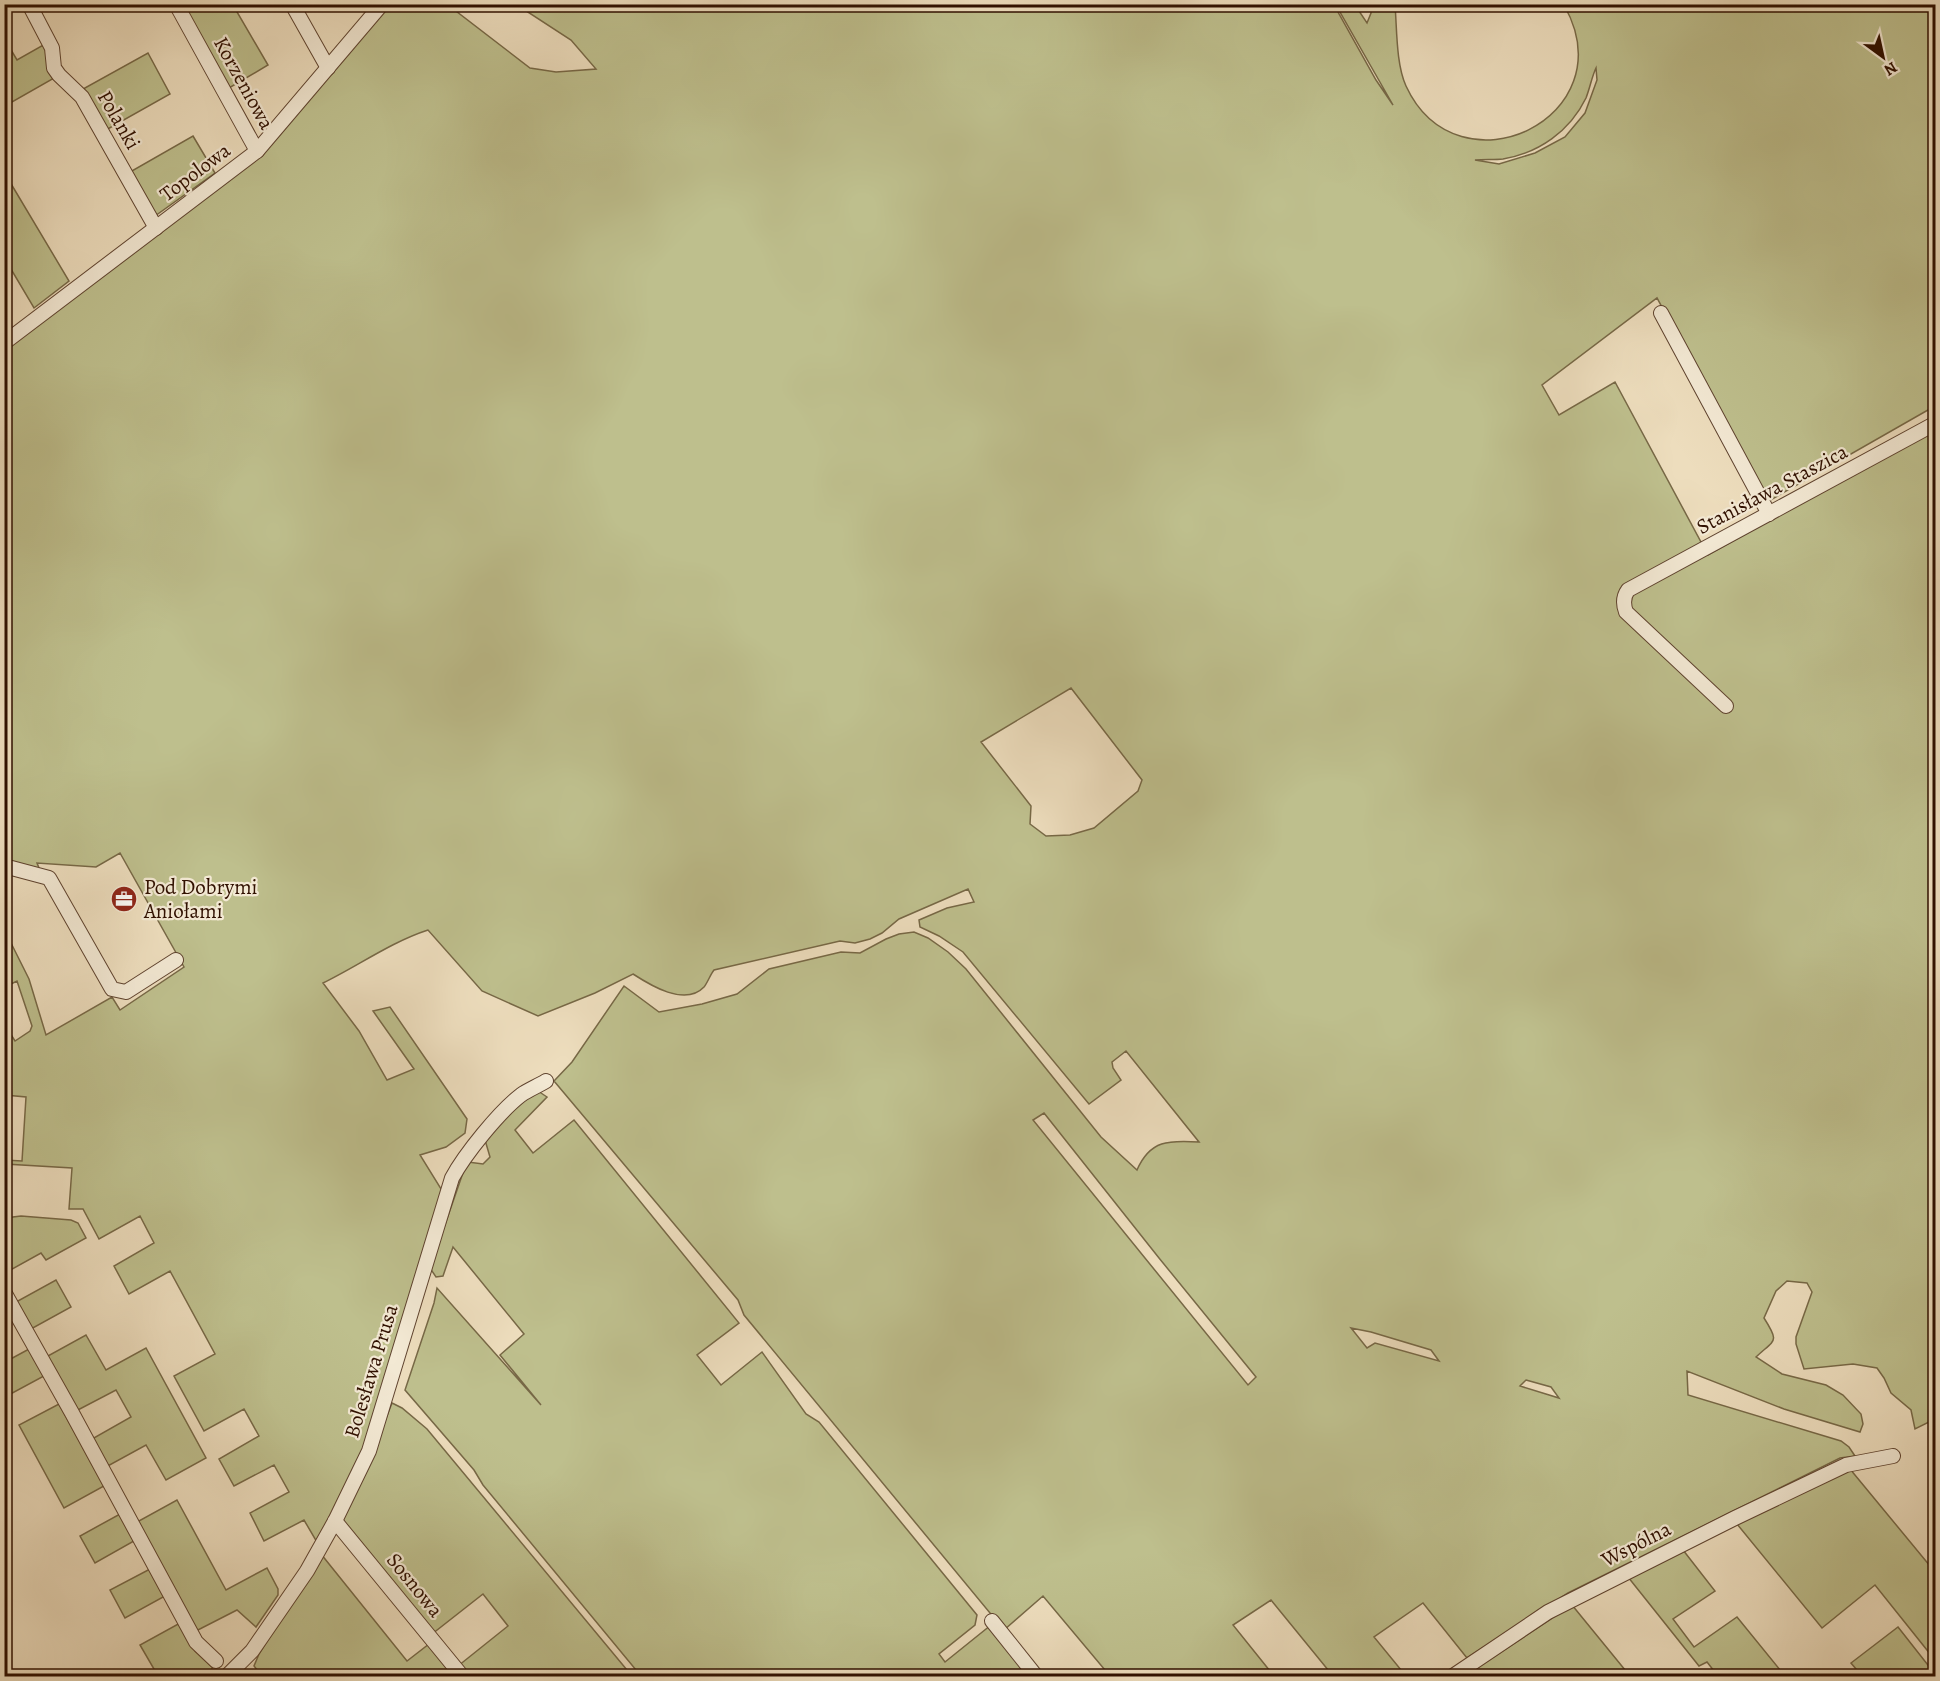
<svg xmlns="http://www.w3.org/2000/svg" width="1940" height="1681" font-family="Alegreya,serif">
	<rect width="100%" height="100%" fill="#edddbd"/>
	<filter id="stains"><feTurbulence type="fractalNoise" baseFrequency=".00333" numOctaves="4"/><feColorMatrix values="0 0 0 0 .2 0 0 0 0 .09 0 0 0 0 .02 0 0 0 .5 -.17"/></filter>
	<radialGradient id="worn" r=".72"><stop offset=".6" stop-color="#630" stop-opacity="0"/><stop offset="1" stop-color="#630" stop-opacity=".3"/></radialGradient>
	<g fill="#bebf8d" stroke="#776846" stroke-width="1.5" fill-rule="evenodd">
		<polygon points="182,5 233,5 268,65 229,88"/>
		<path d="M388,5H448L530,68L556,72L596,69L571,40L517,5H1334L1376,80L1393,105L1336,5H1355L1367,23L1371,13V5H1395C1397,29 1396,64 1406,86C1458,198 1628,118 1564,5H1935V406L1767,502L1657,298L1542,385L1559,415L1615,382L1708,555L1935,428V1419L1915,1429L1911,1410L1891,1393L1884,1378L1877,1368L1853,1364L1804,1369L1796,1344V1337L1812,1292L1807,1283L1787,1281L1776,1291L1764,1318C1780,1343 1775,1339 1756,1357L1782,1374L1826,1385L1843,1395L1861,1414L1863,1424L1860,1432L1784,1409L1687,1371L1688,1395L1841,1441L1849,1447L1855,1456L1840,1458L1568,1593L1467,1658L1423,1603L1374,1637L1406,1676H1333L1271,1600L1233,1625L1274,1676H1110L1043,1596L1004,1630L744,1315L738,1300L554,1081L572,1062L624,986L659,1012L702,1004L737,994L769,969L841,952L860,953L886,939L899,934L914,932L928,938L948,952L966,969L1101,1137L1137,1170C1150,1140 1169,1140 1199,1142L1126,1051L1112,1062L1113,1068L1121,1080L1089,1104L963,952L939,936L920,927L919,920L947,908L974,902L968,889L899,919L882,933L870,939L855,943L840,941L714,970C710,975 708,982 704,987C685,1007 650,985 633,974L595,993L538,1016L482,991L428,930C391,942 358,966 323,983L359,1031L387,1080L414,1069L373,1011L390,1007L467,1119L465,1133L446,1147L420,1155L443,1192L367,1445L318,1544L304,1520L264,1541L250,1513L289,1492L274,1465L234,1486L219,1459L259,1436L244,1409L204,1431L174,1376L215,1354L170,1271L129,1294L114,1266L154,1243L140,1216L99,1239L83,1209H69L72,1168L5,1164V1160L22,1161L26,1097L5,1095V1025L15,1041L30,1031L32,1026L17,981L5,987V931L29,979L46,1035L112,997L120,1010L184,967L120,853L96,867L37,863L39,868L34,869L5,863V347L257,158ZM1596,68L1597,80L1585,113L1565,137L1535,153L1499,164L1475,160C1484,159 1494,160 1503,159C1539,153 1570,131 1586,98C1590,88 1592,76 1596,68ZM1071,688L1142,780L1138,791L1094,828L1070,835L1046,836L1030,824L1031,806L981,742ZM1044,1113L1159,1258L1256,1377L1248,1385L1033,1120ZM1351,1328L1371,1332L1431,1350L1439,1361L1375,1343L1367,1348ZM1526,1380L1551,1387L1559,1398L1520,1386Z"/>
		<polygon points="4,38 17,60 45,44 56,77 5,106"/>
		<polygon points="148,53 170,94 106,130 83,89"/>
		<polygon points="193,136 215,173 155,216 130,172"/>
		<polygon points="4,172 69,281 34,308 5,259"/>
		<path d="M538,1091L547,1097L515,1130L533,1153L574,1120L739,1323L697,1355L721,1385L762,1352L806,1414L819,1422L977,1615L975,1625L939,1654L945,1662L991,1625L1032,1676H641L483,1485L474,1470L405,1390L434,1303L437,1288L541,1405L500,1355L524,1334L453,1247L443,1276L436,1277L430,1268L466,1164L468,1162L483,1164L490,1157L485,1140C501,1121 517,1104 538,1091Z"/>
		<polygon points="21,1216 71,1220 78,1223 86,1238 46,1260 41,1253 5,1273 5,1218"/>
		<polygon points="56,1280 71,1307 31,1329 16,1302"/>
		<polygon points="86,1335 106,1370 146,1348 206,1458 166,1480 146,1445 106,1467 92,1439 131,1417 116,1390 76,1411 46,1357"/>
		<polygon points="29,1349 44,1376 5,1397 5,1362"/>
		<polygon points="392,1403 402,1408 427,1429 632,1676 467,1676 458,1666 508,1626 483,1594 432,1634 340,1521 371,1457"/>
		<polygon points="59,1404 104,1486 64,1508 19,1425"/>
		<polygon points="1850,1469 1935,1572 1935,1660 1875,1585 1822,1628 1737,1524"/>
		<polygon points="177,1500 226,1590 267,1568 278,1589 278,1595 256,1627 237,1610 196,1631 137,1522"/>
		<polygon points="120,1514 134,1541 95,1563 80,1536"/>
		<polygon points="1683,1550 1715,1591 1673,1619 1694,1647 1737,1617 1785,1676 1718,1676 1707,1662 1699,1666 1628,1577"/>
		<polygon points="321,1554 407,1661 429,1644 456,1676 262,1676 254,1666 259,1654"/>
		<polygon points="150,1569 165,1596 125,1618 110,1590"/>
		<polygon points="1572,1605 1630,1676 1465,1676"/>
		<polygon points="180,1623 195,1651 212,1667 212,1676 158,1676 140,1645"/>
		<polygon points="1898,1627 1935,1674 1935,1676 1862,1676 1851,1663"/>
	</g>
	<g fill="none" stroke-linecap="round" stroke-linejoin="round">
		<defs>
			<g id="minor">
				<polyline points="29,4 52,48 54,68 59,75 82,97 156,228"/>
				<polyline points="176,4 257,151"/>
				<polyline points="292,4 328,68"/>
				<polyline points="1661,313 1769,514"/>
				<polyline points="4,343 257,151 382,4"/>
				<path d="M1726,706L1626,612C1623,604 1623,597 1628,590L1936,423"/>
				<polyline points="4,866 49,878 112,989 126,992 176,960"/>
				<polyline points="4,1292 72,1413 196,1642 216,1661"/>
				<polyline points="335,1521 462,1676"/>
				<polyline points="992,1621 1036,1676"/>
				<path d="M227,1676L252,1651L307,1571L335,1521L369,1451L452,1178C465,1154 499,1112 521,1095C528,1090 538,1086 546,1081"/>
				<polyline points="1453,1676 1548,1612 1735,1518 1846,1465 1893,1456"/>
			</g>
		</defs>
		<use href="#minor" stroke="#5f432f" stroke-width="16"/>
		<use href="#minor" stroke="#f3e9d4" stroke-width="14"/>
	</g>
	<defs>
		<symbol id="office-disc" viewBox="-11 -11 22 22"><circle r="9.5" fill="#8f2418" stroke="#f3e9d4"/><path d="M-6-3h4V-5.5h4V-3h4V5H-6ZM-1-4.5V-3h2v-1.5ZM-6 0V1H6V0Z" fill="#fff"/></symbol>
	</defs>
	<g fill-rule="evenodd">
		<use href="#office-disc" x="109" y="884" width="30" height="30"/>
	</g>
	<g text-anchor="middle" dominant-baseline="central" stroke-width="4.5" stroke-linejoin="round" paint-order="stroke">
		<g font-size="21" fill="#301000" stroke="#f3e9d4">
			<text transform="translate(244 83) rotate(61)">Korzeniowa</text>
			<text transform="translate(119 120) rotate(60)">Polanki</text>
			<text transform="translate(195 172) rotate(-37)">Topolowa</text>
			<text transform="translate(1772 489) rotate(-28)">Stanisława Staszica</text>
			<text transform="translate(371 1371) rotate(-73)">Bolesława Prusa</text>
			<text transform="translate(1636 1544) rotate(-27)">Wspólna</text>
			<text transform="translate(415 1585) rotate(51)">Sosnowa</text>
		</g>
		<g font-size="21" fill="#301000" stroke="#f3e9d4" text-anchor="start">
			<text x="144" y="887">Pod Dobrymi<tspan x="144" dy="24">Aniołami</tspan></text>
		</g>
	</g>
	<rect width="1940" height="1681" fill="none" stroke="#edddbd" stroke-width="24"/>
	<rect x="6" y="6" width="1928" height="1669" fill="none" stroke="#301000" stroke-width="3"/>
	<rect x="12" y="12" width="1916" height="1657" fill="none" stroke="#301000" stroke-width="1.5"/>
	<g transform="translate(1883 57) rotate(147)" stroke="#f3e9d4" stroke-width="4.5" paint-order="stroke">
	<path d="M0-4.5L10 22L0 15L-10 22Z" fill="#301000"/>
	<text y="-9" font-size="16" font-weight="bold" text-anchor="middle" fill="#301000">N</text>
	</g>
	<rect width="100%" height="100%" filter="url(#stains)"/>
	<rect width="100%" height="100%" fill="url(#worn)"/>
</svg>
